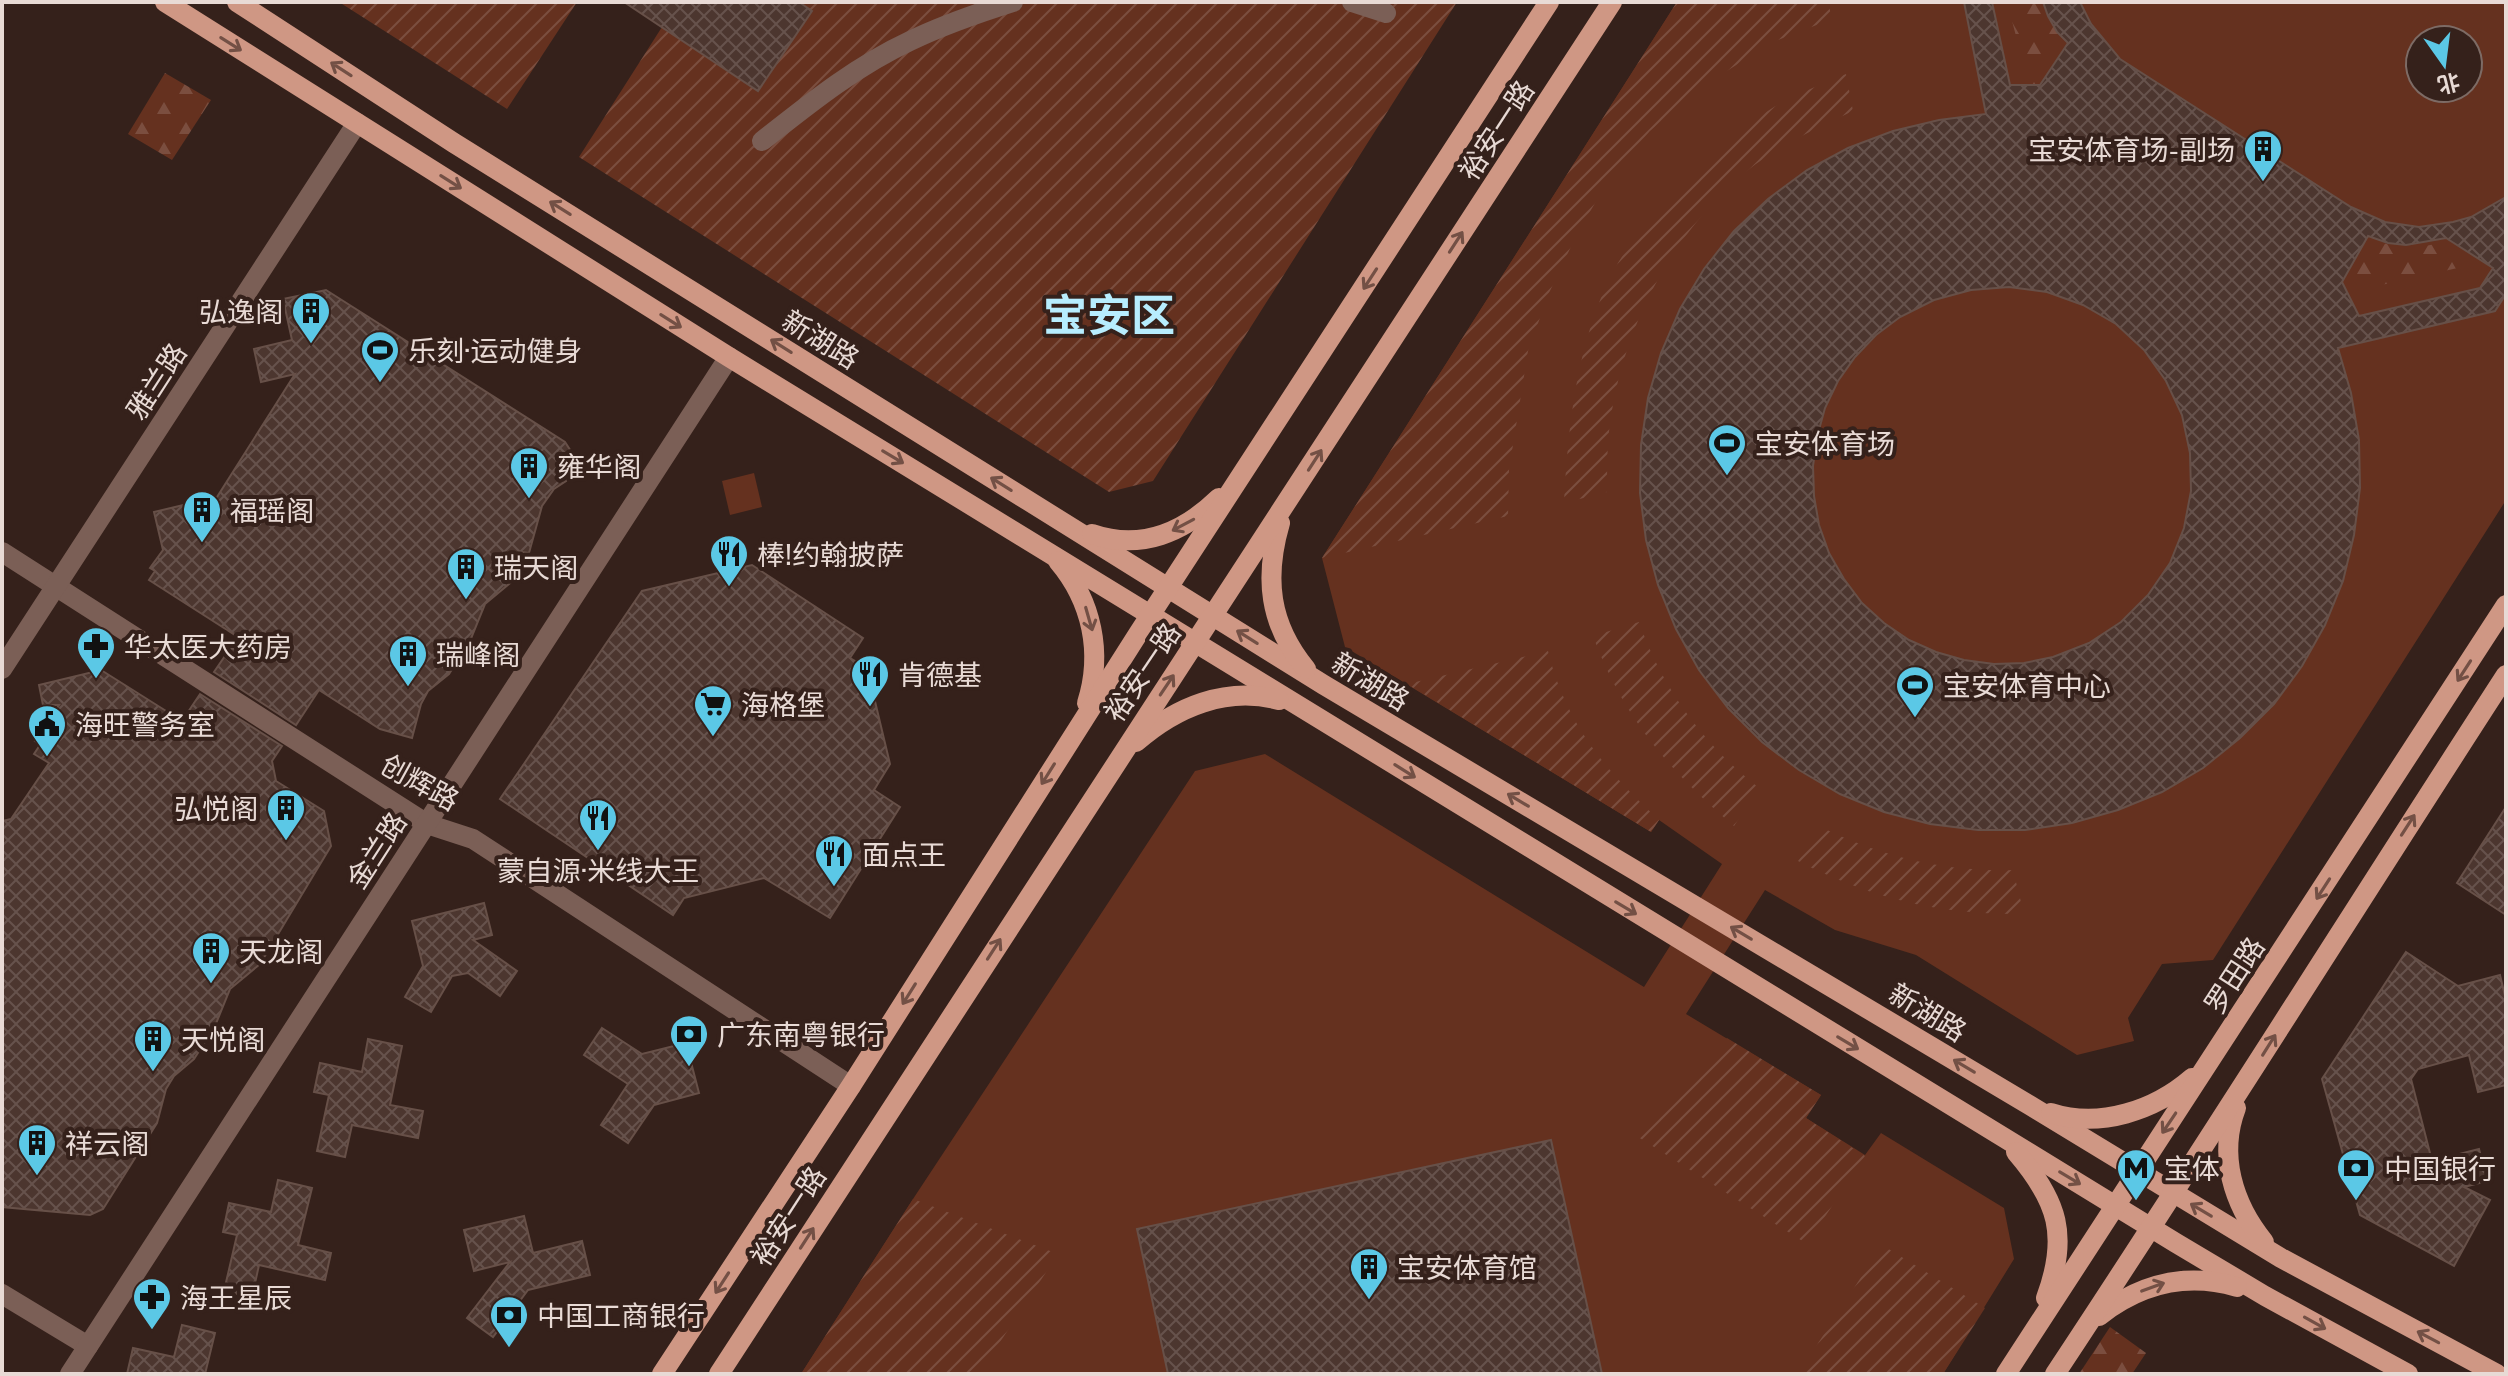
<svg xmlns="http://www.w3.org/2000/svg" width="2508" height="1376" font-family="'Public Sans','Noto Sans SC',sans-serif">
	<defs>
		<pattern id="forest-firs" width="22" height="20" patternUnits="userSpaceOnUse" patternTransform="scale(2)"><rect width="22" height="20" fill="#65311f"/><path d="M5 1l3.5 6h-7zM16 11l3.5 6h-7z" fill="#7b4e3f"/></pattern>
		<pattern id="garden-furrows" width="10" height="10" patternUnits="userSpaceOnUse" patternTransform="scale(2)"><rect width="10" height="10" fill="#65311f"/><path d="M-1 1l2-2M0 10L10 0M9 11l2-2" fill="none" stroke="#7b4e3f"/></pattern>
		<pattern id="building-cross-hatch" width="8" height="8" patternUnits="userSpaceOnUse" patternTransform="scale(2)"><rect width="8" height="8" fill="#4c362f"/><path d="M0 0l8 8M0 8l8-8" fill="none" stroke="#66524c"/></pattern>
	</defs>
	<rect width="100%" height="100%" fill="#35211b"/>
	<g fill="#65311f" fill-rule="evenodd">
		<path d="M1677,2H2506V500L2213,960L2162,964L2128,1018L2134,1041L2077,1055L1916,955L1835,930L1765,890L1686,1014L1821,1095L1806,1118L1865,1155L1881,1133L2004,1208L2014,1259L1943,1374H801L913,1199L1195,771L1265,754L1644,987L1722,864L1659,820L1651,832L1345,647L1322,558ZM2420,40H2468V88H2420Z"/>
		<polygon points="754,473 762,507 730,515 722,481"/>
	</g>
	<g fill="url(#forest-firs)">
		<path d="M2007,2H2043C2048,19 2055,31 2068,43L2040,85H2029Z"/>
		<polygon points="165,73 211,100 172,160 128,134"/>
		<path d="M2369,239C2396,248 2418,250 2446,241L2480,263L2350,292L2344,282Z"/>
		<polygon points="2110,1327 2146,1353 2132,1374 2079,1374"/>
	</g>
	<g fill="url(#garden-furrows)">
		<polygon points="339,2 577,2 507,109"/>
		<polygon points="799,2 1457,2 1153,481 1109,492 579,157 662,27 758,91 812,11"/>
		<polygon points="1677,2 1828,2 1832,19 1773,42 1706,84 1650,131 1609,179 1577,234 1549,293 1528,351 1509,470 1508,516 1322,558"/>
		<path d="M1846,74L1853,111C1811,131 1767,151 1733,183C1661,250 1616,346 1608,443C1607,459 1607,476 1607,492L1564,503C1568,426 1577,341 1613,272C1629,241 1657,210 1681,185C1708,156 1739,128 1774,107C1796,94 1822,84 1846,74Z"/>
		<path d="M1639,622C1662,688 1704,745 1759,788L1734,826C1669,771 1623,717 1593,636Z"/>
		<path d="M1548,651C1566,724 1605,770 1659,820L1651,832L1407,684Z"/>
		<path d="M1821,827C1882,857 1945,872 2013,870L2024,914C1941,915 1872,899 1798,861Z"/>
		<polygon points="1727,1038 1821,1095 1806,1118 1865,1156 1807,1244 1635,1135"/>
		<polygon points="913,1199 1058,1254 979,1374 801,1374"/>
		<polygon points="1882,1245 1985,1308 1943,1374 1798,1374"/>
	</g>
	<g fill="url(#building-cross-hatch)" stroke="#675048" stroke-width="2" fill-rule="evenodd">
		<polygon points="624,2 799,2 812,11 758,91"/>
		<path d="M1964,2H1992L2010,85H2040L2068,43L2057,32L2048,16L2043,2H2080L2091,24L2120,59L2351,207L2385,222L2419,227L2453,222L2471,217L2506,197V294L2495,311L2338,348L2351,393L2359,440L2360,488L2354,535L2343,581L2325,625L2302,666L2274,704L2240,738L2203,768L2162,792L2118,810L2072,823L2025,830H1978L1930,824L1884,812L1840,794L1799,770L1762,742L1728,708L1699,670L1676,629L1658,585L1646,540L1640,493L1641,445L1648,398L1661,353L1680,309L1704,269L1734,231L1768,199L1807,170L1848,148L1893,131L1939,120L1986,114ZM2368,236L2388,243L2406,245L2446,238L2493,268L2480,288L2359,316L2342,282ZM2009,287L2047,292L2083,305L2116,324L2144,350L2166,381L2182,415L2190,453L2191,491L2184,528L2170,563L2148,595L2121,622L2089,643L2053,657L2024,663L1994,664L1964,660L1936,652L1909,640L1884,623L1862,603L1844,579L1829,553L1819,525L1814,496L1813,466L1817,437L1825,408L1838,381L1855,357L1876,335L1900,317L1934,300L1971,290Z"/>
		<polygon points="326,290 565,442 583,470 554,489 542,506 529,553 522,552 506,569 515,579 485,604 470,641 449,674 428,691 421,704 412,738 380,729 319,690 296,725 214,672 238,637 149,580 155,571 150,568 163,550 154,512 217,497 295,374 261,382 254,349 292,340 283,299"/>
		<polygon points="752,565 863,638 850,658 867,668 890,764 874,790 900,807 830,918 764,878 684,898 673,915 500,799 642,591"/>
		<polygon points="101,670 182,721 200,694 282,746 272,761 276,781 324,811 331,846 260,964 230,989 215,1026 194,1059 174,1076 166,1089 157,1123 103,1209 90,1215 2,1207 2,821 11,819 49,763 34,754 40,745 35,741 59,705 43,705 39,685"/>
		<polygon points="2506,807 2506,915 2457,883"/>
		<polygon points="484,903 492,935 473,940 517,971 500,996 468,973 452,976 431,1012 405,997 423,966 412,921"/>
		<polygon points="2406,952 2458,986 2500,975 2506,1000 2506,1085 2478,1092 2469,1055 2418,1069 2411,1079 2432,1161 2479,1149 2487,1181 2464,1187 2490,1200 2454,1266 2360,1215 2322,1079"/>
		<polygon points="602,1028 642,1054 686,1043 699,1093 654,1105 628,1143 601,1125 628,1084 584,1055"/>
		<polygon points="368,1039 402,1046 390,1105 423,1111 418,1138 352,1125 345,1157 317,1151 329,1095 314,1092 320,1063 362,1072"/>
		<polygon points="1551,1140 1602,1374 1168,1374 1137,1229"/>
		<polygon points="278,1180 312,1188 298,1245 331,1253 325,1280 259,1265 252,1297 224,1291 237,1235 223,1232 229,1203 271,1212"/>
		<polygon points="524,1216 533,1253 582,1241 590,1275 528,1290 493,1337 467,1318 510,1262 474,1271 464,1230"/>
		<polygon points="182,1325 215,1333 205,1374 127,1374 133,1348 174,1357"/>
	</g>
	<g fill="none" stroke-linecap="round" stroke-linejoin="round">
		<g stroke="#7b5f56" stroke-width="20">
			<polyline points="1352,2 1386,13"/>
			<path d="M762,141C809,104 856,66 910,41C943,25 978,13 1013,2"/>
			<polyline points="2,552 427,824 473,839 851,1086"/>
			<polyline points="2,669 357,123"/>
			<polyline points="2,1294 88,1346"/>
			<polyline points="70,1374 729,357"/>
		</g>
		<g stroke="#cf9784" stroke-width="20">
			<polyline points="165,2 729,357 2176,1243 2265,1296 2408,1374"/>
			<polyline points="237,2 454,143 1324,685 2031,1106 2281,1258 2497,1374"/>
			<path d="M1280,523C1264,578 1269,624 1306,669"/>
			<path d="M1092,534C1141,551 1184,532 1219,498"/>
			<path d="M1058,561C1092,601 1103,653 1087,703"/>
			<path d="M1136,742C1176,707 1226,686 1279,700"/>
			<path d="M2236,1108C2218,1155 2233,1204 2264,1242"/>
			<path d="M2051,1113C2100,1129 2155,1110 2192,1078"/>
			<path d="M2016,1152C2058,1201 2069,1236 2046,1298"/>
			<path d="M2099,1316C2140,1284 2186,1272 2237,1287"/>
			<polyline points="662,1374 851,1086 1138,634 1549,2"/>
			<path d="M719,1374C1016,916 1315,460 1612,2"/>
			<path d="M2006,1374C2173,1118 2340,862 2506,605"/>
			<path d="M2055,1374C2208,1143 2355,908 2506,675"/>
		</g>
	</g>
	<defs><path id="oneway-shaft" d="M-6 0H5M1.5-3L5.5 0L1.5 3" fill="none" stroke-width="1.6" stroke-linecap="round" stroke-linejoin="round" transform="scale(2)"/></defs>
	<g stroke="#735045">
		<use href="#oneway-shaft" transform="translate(231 44) rotate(32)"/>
		<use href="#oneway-shaft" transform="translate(341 69) rotate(-147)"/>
		<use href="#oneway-shaft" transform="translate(451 182) rotate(32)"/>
		<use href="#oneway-shaft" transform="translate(560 208) rotate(-148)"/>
		<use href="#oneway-shaft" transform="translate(1456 242) rotate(-57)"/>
		<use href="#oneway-shaft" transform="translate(1370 279) rotate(123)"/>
		<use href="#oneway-shaft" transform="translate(671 321) rotate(32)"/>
		<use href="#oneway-shaft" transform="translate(781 346) rotate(-148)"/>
		<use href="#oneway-shaft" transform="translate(893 457) rotate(31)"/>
		<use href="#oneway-shaft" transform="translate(1315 460) rotate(-57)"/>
		<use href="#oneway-shaft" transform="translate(1001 484) rotate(-148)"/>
		<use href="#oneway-shaft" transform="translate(1183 525) rotate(152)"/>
		<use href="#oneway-shaft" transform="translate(1089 619) rotate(74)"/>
		<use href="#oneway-shaft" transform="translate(1247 637) rotate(-148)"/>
		<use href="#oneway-shaft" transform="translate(2464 671) rotate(123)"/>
		<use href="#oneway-shaft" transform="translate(1167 685) rotate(-56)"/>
		<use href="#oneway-shaft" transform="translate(1405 771) rotate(32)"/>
		<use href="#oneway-shaft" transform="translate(1048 774) rotate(122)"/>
		<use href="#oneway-shaft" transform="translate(1518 800) rotate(-149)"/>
		<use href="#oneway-shaft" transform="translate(2408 825) rotate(-57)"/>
		<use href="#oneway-shaft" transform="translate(2323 889) rotate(123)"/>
		<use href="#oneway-shaft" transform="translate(1626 908) rotate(31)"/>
		<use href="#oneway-shaft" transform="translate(1741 933) rotate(-149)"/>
		<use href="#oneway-shaft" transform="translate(994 949) rotate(-57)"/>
		<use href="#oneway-shaft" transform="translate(909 994) rotate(122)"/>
		<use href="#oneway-shaft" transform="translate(1848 1043) rotate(31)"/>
		<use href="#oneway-shaft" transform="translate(2269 1045) rotate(-58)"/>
		<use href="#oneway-shaft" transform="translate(1964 1066) rotate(-149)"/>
		<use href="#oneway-shaft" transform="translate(2169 1123) rotate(124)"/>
		<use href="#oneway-shaft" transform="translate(2070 1178) rotate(31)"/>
		<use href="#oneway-shaft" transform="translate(2201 1210) rotate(-149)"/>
		<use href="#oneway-shaft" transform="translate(807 1238) rotate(-57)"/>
		<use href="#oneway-shaft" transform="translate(722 1283) rotate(123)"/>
		<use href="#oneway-shaft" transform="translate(2153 1287) rotate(-20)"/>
		<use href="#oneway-shaft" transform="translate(2315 1323) rotate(29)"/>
		<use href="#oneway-shaft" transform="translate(2428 1337) rotate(-152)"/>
	</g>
	<defs>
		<symbol id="building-pin" viewBox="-11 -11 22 30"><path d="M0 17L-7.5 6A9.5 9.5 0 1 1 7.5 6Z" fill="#5bc8e6" stroke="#35211b"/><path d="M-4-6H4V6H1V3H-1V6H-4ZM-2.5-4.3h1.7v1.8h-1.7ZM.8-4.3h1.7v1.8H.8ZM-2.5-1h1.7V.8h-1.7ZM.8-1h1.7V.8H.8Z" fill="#111"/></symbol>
		<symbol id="stadium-pin" viewBox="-11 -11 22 30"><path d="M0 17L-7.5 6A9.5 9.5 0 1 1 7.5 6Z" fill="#5bc8e6" stroke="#35211b"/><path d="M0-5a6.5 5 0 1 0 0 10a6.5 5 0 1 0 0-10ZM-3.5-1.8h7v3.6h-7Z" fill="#111"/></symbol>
		<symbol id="restaurant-pin" viewBox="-11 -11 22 30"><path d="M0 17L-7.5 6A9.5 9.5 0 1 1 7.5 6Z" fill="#5bc8e6" stroke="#35211b"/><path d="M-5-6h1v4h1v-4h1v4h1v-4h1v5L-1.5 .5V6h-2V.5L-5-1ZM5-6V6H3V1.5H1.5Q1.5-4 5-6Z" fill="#111"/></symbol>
		<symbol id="pharmacy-pin" viewBox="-11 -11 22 30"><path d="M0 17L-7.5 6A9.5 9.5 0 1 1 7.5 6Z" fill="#5bc8e6" stroke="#35211b"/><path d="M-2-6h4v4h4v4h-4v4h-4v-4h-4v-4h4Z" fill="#111"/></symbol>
		<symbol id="supermarket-pin" viewBox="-11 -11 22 30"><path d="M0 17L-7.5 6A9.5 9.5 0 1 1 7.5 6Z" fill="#5bc8e6" stroke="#35211b"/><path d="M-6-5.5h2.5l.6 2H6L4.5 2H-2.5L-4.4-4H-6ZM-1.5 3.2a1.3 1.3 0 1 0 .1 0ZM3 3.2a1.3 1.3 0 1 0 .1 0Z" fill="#111"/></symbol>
		<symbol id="civic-pin" viewBox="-11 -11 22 30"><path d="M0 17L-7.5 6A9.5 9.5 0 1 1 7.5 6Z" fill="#5bc8e6" stroke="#35211b"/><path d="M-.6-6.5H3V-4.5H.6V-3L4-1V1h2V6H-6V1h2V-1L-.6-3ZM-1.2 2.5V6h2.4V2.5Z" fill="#111"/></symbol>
		<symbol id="bank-pin" viewBox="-11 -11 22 30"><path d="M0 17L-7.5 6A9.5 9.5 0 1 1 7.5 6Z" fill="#5bc8e6" stroke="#35211b"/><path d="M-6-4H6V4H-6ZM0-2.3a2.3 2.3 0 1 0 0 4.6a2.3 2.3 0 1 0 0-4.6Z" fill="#111"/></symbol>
		<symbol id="metro-pin" viewBox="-11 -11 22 30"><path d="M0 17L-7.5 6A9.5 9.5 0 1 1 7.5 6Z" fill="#5bc8e6" stroke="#35211b"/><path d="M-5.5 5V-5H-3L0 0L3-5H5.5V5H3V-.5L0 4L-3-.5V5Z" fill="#111"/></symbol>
	</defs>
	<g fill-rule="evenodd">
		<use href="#building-pin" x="2241" y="127" width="44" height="60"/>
		<use href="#building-pin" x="289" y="289" width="44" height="60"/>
		<use href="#stadium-pin" x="358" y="328" width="44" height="60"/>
		<use href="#stadium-pin" x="1705" y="421" width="44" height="60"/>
		<use href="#building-pin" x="507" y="444" width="44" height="60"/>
		<use href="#building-pin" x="180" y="488" width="44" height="60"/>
		<use href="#restaurant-pin" x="707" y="532" width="44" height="60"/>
		<use href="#building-pin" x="444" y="545" width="44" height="60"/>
		<use href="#pharmacy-pin" x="74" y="624" width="44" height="60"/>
		<use href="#building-pin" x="386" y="632" width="44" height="60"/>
		<use href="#restaurant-pin" x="848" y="652" width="44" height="60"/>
		<use href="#stadium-pin" x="1893" y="663" width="44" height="60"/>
		<use href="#supermarket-pin" x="691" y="682" width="44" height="60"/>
		<use href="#civic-pin" x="25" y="702" width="44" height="60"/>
		<use href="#building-pin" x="264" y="786" width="44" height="60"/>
		<use href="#restaurant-pin" x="576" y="796" width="44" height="60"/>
		<use href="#restaurant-pin" x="812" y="832" width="44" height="60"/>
		<use href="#building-pin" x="189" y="929" width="44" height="60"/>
		<use href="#bank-pin" x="667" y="1012" width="44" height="60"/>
		<use href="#building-pin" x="131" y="1017" width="44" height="60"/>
		<use href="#building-pin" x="15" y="1121" width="44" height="60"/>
		<use href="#metro-pin" x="2114" y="1146" width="44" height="60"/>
		<use href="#bank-pin" x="2334" y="1146" width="44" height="60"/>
		<use href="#building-pin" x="1347" y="1245" width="44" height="60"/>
		<use href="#pharmacy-pin" x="130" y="1275" width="44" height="60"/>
		<use href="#bank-pin" x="487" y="1293" width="44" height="60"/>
	</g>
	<g text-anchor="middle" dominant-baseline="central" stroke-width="8" stroke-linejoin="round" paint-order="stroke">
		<g font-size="28" fill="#e8dad5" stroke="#35211b">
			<text transform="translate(1496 130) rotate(-57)">裕安一路</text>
			<text transform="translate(821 339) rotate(32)">新湖路</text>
			<text transform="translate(156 381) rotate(-57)">雅兰路</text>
			<text transform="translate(1142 672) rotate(-56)">裕安一路</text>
			<text transform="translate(1371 681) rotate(31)">新湖路</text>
			<text transform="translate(420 782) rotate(29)">创辉路</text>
			<text transform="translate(376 850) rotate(-57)">金兰路</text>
			<text transform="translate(2234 975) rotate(-57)">罗田路</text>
			<text transform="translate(1928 1012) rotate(31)">新湖路</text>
			<text transform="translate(788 1216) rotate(-57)">裕安一路</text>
		</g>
		<g font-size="28" fill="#e8dad5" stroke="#35211b" text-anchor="start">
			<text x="2235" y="149" text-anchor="end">宝安体育场-副场</text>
			<text x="283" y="311" text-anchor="end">弘逸阁</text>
			<text x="408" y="350">乐刻·运动健身</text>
			<text x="1755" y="443">宝安体育场</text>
			<text x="557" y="466">雍华阁</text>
			<text x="230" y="510">福瑶阁</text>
			<text x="757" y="554">棒!约翰披萨</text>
			<text x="494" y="567">瑞天阁</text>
			<text x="124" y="646">华太医大药房</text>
			<text x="436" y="654">瑞峰阁</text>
			<text x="898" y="674">肯德基</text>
			<text x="1943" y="685">宝安体育中心</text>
			<text x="741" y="704">海格堡</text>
			<text x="75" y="724">海旺警务室</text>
			<text x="258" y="808" text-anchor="end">弘悦阁</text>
			<text x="862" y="854">面点王</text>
			<text x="598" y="870" text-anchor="middle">蒙自源·米线大王</text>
			<text x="239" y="951">天龙阁</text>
			<text x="717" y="1034">广东南粤银行</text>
			<text x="181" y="1039">天悦阁</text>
			<text x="65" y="1143">祥云阁</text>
			<text x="2164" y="1168">宝体</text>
			<text x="2384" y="1168">中国银行</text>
			<text x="1397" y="1267">宝安体育馆</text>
			<text x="180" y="1297">海王星辰</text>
			<text x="537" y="1315">中国工商银行</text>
		</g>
		<g font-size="44" font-weight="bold" fill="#b7edfe" stroke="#35211b">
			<text x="1109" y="315">宝安区</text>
		</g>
	</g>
	<rect width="2508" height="1376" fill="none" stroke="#e8dad5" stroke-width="8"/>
	<g transform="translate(2444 64) rotate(166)"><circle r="38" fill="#35211b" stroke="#7d6b65" stroke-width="2"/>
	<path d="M0-6L14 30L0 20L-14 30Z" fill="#5bc8e6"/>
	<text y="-12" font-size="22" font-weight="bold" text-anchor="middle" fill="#e8dad5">北</text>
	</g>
</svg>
